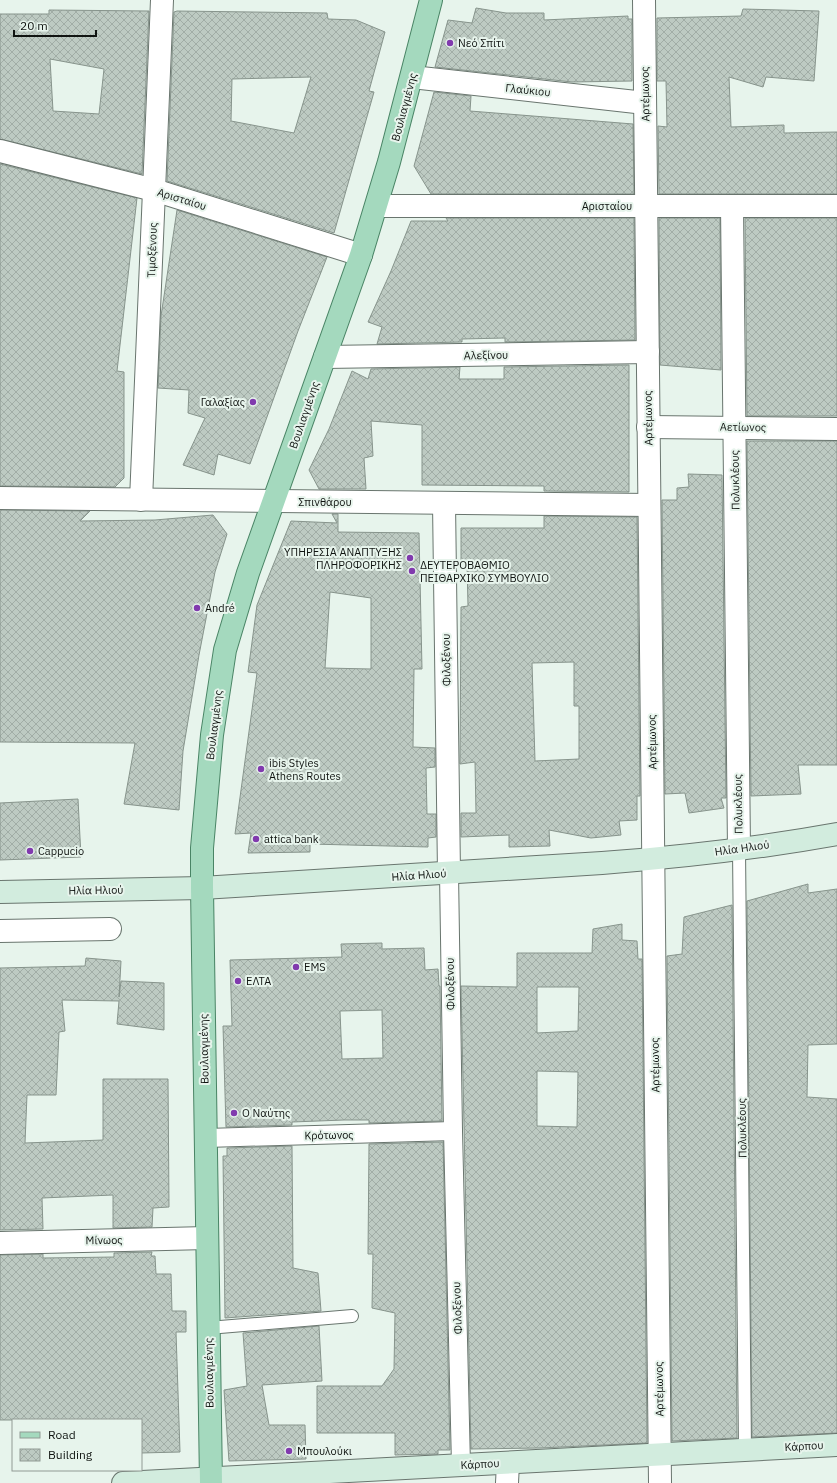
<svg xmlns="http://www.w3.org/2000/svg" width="837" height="1483" font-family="'IBM Plex Sans',sans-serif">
	<defs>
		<pattern id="building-cross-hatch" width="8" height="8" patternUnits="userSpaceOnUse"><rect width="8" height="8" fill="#bdcac2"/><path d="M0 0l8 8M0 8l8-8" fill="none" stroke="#a1ada6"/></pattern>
	</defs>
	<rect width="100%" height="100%" fill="#e7f4ec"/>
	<g fill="url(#building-cross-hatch)" stroke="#87948c" fill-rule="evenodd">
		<polygon points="476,8 506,13 544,13 544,20 628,16 628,19 632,19 632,81 572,82 435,67 448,20 472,23"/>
		<polygon points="743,9 819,11 814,81 766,77 763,87 729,77 731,127 784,125 784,133 837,132 837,194 659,194 658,126 667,127 666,81 657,81 657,18 741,16"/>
		<path d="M49,10L149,11L142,174L0,139V14H49ZM50,59L104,69L99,114L53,111Z"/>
		<path d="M177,11L327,13L328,19L356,20L385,32L369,91L374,92L334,233L167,181L174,12ZM311,77L294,133L231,121L232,79Z"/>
		<polygon points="434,92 471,96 470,111 633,124 634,194 431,194 414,166"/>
		<polygon points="0,164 137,198 117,371 124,372 124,478 115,487 0,486"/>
		<polygon points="177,210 327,257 298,331 250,464 218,454 214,475 183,465 205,418 188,413 189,390 158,388 161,316"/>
		<polygon points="446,218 634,218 635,340 505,342 505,338 462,339 462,342 377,344 382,327 368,322 391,271 411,221 448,221"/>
		<polygon points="659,218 720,218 721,370 660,365"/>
		<polygon points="745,218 837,218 837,416 747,416"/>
		<polygon points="629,365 629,492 544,491 544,486 422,485 422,425 371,421 373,456 364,458 366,489 319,489 309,470 329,429 352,371 368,379 371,369 460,367 459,379 504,379 504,367"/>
		<polygon points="747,441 837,441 837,765 798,765 801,794 751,796"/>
		<polygon points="688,474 722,475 726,798 721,798 724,808 689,813 685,793 665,794 662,500 677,500 677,488 689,487"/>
		<polygon points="0,510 90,511 80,521 155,520 213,515 227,534 215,572 199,655 183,751 179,810 124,804 135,743 0,742"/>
		<path d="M332,514H338V532L419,533L422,669H414L413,747L435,748V767L426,768L427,814H436V837L428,838V847L310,844V852L248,853L251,833L235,834L257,673L248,672L257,605L291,521L337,523ZM330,592L371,598V669L325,668Z"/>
		<path d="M544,516L637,517L640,796H637V820L619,821L621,835L591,838L549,830L550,846L509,847V835L461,837V813H476L475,762L460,764L461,607L468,606L467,563H461V528H544ZM574,662V706H579V759L535,761L532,663Z"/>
		<polygon points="78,799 81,857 0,860 0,803"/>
		<polygon points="808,884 808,893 837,889 837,1044 808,1045 807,1097 837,1099 837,1433 752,1437 747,901"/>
		<polygon points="732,905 737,1438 672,1441 667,956 682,954 684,917"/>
		<path d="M622,924V940L637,941L638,959H642L647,1443L540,1448L471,1449L461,986L517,987V953H592L593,929ZM537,987H579L578,1031L537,1033ZM537,1071L578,1072L577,1127L537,1126Z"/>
		<path d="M382,943V949L424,948L425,970L438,969L439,986H440L442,1121L369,1123V1120H344L292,1122V1125L226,1127L223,1026H232L230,960L342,957L341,944ZM382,1010L383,1058L342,1059L340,1011Z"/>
		<polygon points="86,958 121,961 119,997 121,981 164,983 164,1030 117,1024 119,1001 62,1000 65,1031 59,1032 56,1095 27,1095 25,1143 103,1140 103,1079 168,1079 169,1207 153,1208 152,1227 113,1228 113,1195 42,1198 43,1229 0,1230 0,968 85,966"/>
		<polygon points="443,1142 450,1450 438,1450 438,1454 395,1455 395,1433 317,1433 317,1386 382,1386 394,1369 395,1313 372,1308 373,1254 368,1254 369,1144"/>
		<polygon points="292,1146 293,1268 318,1273 321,1311 225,1318 223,1156 227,1156 227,1148"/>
		<polygon points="152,1252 151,1256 155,1256 156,1274 171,1274 172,1311 186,1311 186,1332 176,1332 180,1452 141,1453 141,1420 0,1420 0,1255 43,1254 43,1258 114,1257 114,1253"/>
		<polygon points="319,1326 322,1381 262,1385 269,1425 305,1425 306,1459 229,1461 224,1390 247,1386 243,1333"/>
	</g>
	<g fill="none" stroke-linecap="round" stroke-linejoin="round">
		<defs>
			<g id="service">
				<polyline points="739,849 745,1449"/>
				<polyline points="208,1328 352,1316"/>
			</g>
			<g id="pedestrian">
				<polyline points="449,873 453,1131 461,1465"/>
				<polyline points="206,1138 453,1131"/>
			</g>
			<g id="minor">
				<polyline points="644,0 660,1483"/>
				<polyline points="412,77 645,103"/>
				<polyline points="0,151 154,190 361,255"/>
				<polyline points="377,206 837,206"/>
				<polyline points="732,206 739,849"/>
				<polyline points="325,357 648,352"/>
				<polyline points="648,427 837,429"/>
				<polyline points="0,498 649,505"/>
				<polyline points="141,500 162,0"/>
				<polyline points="444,503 449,873"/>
				<polyline points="0,931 110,929"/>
				<polyline points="0,1243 207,1238"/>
				<polyline points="507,1483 508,1463"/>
			</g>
			<g id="secondary">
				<path d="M0,892L202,888L602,863C681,857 760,848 837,834"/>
				<polyline points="123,1483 837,1445"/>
			</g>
			<polyline id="primary" points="211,1483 202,888 202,848 212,735 225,650 248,573 361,255 389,162 431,0"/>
		</defs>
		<use href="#service" stroke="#69756e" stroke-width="14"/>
		<use href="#pedestrian" stroke="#69756e" stroke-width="20"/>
		<use href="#minor" stroke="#69756e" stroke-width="24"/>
		<use href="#secondary" stroke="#69756e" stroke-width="24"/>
		<use href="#primary" stroke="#498465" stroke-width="24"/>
		<use href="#service" stroke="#fff" stroke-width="12"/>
		<use href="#pedestrian" stroke="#fff" stroke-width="18"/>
		<use href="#minor" stroke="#fff" stroke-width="22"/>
		<use href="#secondary" stroke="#d2ecde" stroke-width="22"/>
		<use href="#primary" stroke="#a4d9be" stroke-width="22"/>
	</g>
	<g fill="#813aae" stroke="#e7f4ec" stroke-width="1.5">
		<circle cx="450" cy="43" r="4"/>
		<circle cx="253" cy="402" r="4"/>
		<circle cx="410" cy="558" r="4"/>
		<circle cx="412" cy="571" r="4"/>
		<circle cx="197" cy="608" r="4"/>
		<circle cx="261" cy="769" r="4"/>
		<circle cx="256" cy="839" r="4"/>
		<circle cx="30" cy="851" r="4"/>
		<circle cx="296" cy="967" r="4"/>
		<circle cx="238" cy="981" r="4"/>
		<circle cx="234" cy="1113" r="4"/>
		<circle cx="289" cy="1451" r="4"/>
	</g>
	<g text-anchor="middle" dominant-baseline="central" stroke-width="4" stroke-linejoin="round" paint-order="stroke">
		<g font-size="11" fill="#101411" stroke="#e7f4ec" text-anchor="start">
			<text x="458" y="43">Νεό Σπίτι</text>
			<text x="245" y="402" text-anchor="end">Γαλαξίας</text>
			<text x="402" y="552" text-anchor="end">ΥΠΗΡΕΣΙΑ ΑΝΑΠΤΥΞΗΣ<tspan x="402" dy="13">ΠΛΗΡΟΦΟΡΙΚΗΣ</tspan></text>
			<text x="420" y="565">ΔΕΥΤΕΡΟΒΑΘΜΙΟ<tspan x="420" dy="13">ΠΕΙΘΑΡΧΙΚΟ ΣΥΜΒΟΥΛΙΟ</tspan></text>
			<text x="205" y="608">André</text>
			<text x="269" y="763">ibis Styles<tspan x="269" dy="13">Athens Routes</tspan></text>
			<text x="264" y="839">attica bank</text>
			<text x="38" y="851">Cappucio</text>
			<text x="304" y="967">EMS</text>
			<text x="246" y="981">ΕΛΤΑ</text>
			<text x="242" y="1113">Ο Ναύτης</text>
			<text x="297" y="1451">Μπουλούκι</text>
		</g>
		<g font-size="11" fill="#101411" stroke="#e7f4ec">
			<text transform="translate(528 90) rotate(6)">Γλαύκιου</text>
			<text transform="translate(645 94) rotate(-91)">Αρτέμωνος</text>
			<text transform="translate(404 107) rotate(-75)">Βουλιαγμένης</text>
			<text transform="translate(182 199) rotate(17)">Αρισταίου</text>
			<text x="607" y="206">Αρισταίου</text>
			<text transform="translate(152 250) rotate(-88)">Τιμοξένους</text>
			<text transform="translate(486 355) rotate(-1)">Αλεξίνου</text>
			<text transform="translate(304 415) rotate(-71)">Βουλιαγμένης</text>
			<text transform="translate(648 418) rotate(-91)">Αρτέμωνος</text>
			<text transform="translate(743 427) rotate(1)">Αετίωνος</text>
			<text transform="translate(735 480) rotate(-91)">Πολυκλέους</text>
			<text x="325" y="502">Σπινθάρου</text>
			<text transform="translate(446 660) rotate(-91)">Φιλοξένου</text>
			<text transform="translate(214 725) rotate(-83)">Βουλιαγμένης</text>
			<text transform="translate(652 742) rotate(-91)">Αρτέμωνος</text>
			<text transform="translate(738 804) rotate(-91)">Πολυκλέους</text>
			<text transform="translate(742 848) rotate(-8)">Ηλία Ηλιού</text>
			<text transform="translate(419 875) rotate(-4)">Ηλία Ηλιού</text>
			<text transform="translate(96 890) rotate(-1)">Ηλία Ηλιού</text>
			<text transform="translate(450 984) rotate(-91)">Φιλοξένου</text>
			<text transform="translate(204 1049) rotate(-91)">Βουλιαγμένης</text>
			<text transform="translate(655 1065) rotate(-91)">Αρτέμωνος</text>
			<text transform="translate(742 1128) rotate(-91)">Πολυκλέους</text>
			<text transform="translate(329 1135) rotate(-1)">Κρότωνος</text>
			<text transform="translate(104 1240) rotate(-1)">Μίνωος</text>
			<text transform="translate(457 1308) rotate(-92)">Φιλοξένου</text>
			<text transform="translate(209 1373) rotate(-91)">Βουλιαγμένης</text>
			<text transform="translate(659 1389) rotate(-91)">Αρτέμωνος</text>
			<text transform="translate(804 1446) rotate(-3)">Κάρπου</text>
			<text transform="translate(480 1464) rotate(-3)">Κάρπου</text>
		</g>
	</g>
	<rect x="12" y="1419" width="130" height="52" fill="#e7f4ec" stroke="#919a94"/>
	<rect x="20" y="1432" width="20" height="6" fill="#a4d9be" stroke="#919a94"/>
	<text x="48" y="1439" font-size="12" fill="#101411">Road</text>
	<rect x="20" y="1449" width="20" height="12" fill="url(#building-cross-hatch)" stroke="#919a94"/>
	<text x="48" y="1459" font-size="12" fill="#101411">Building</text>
	<path d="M14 30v6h82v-6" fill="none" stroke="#101411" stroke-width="2"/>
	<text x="20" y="30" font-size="12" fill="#101411" stroke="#e7f4ec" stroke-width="3" paint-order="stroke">20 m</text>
</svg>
